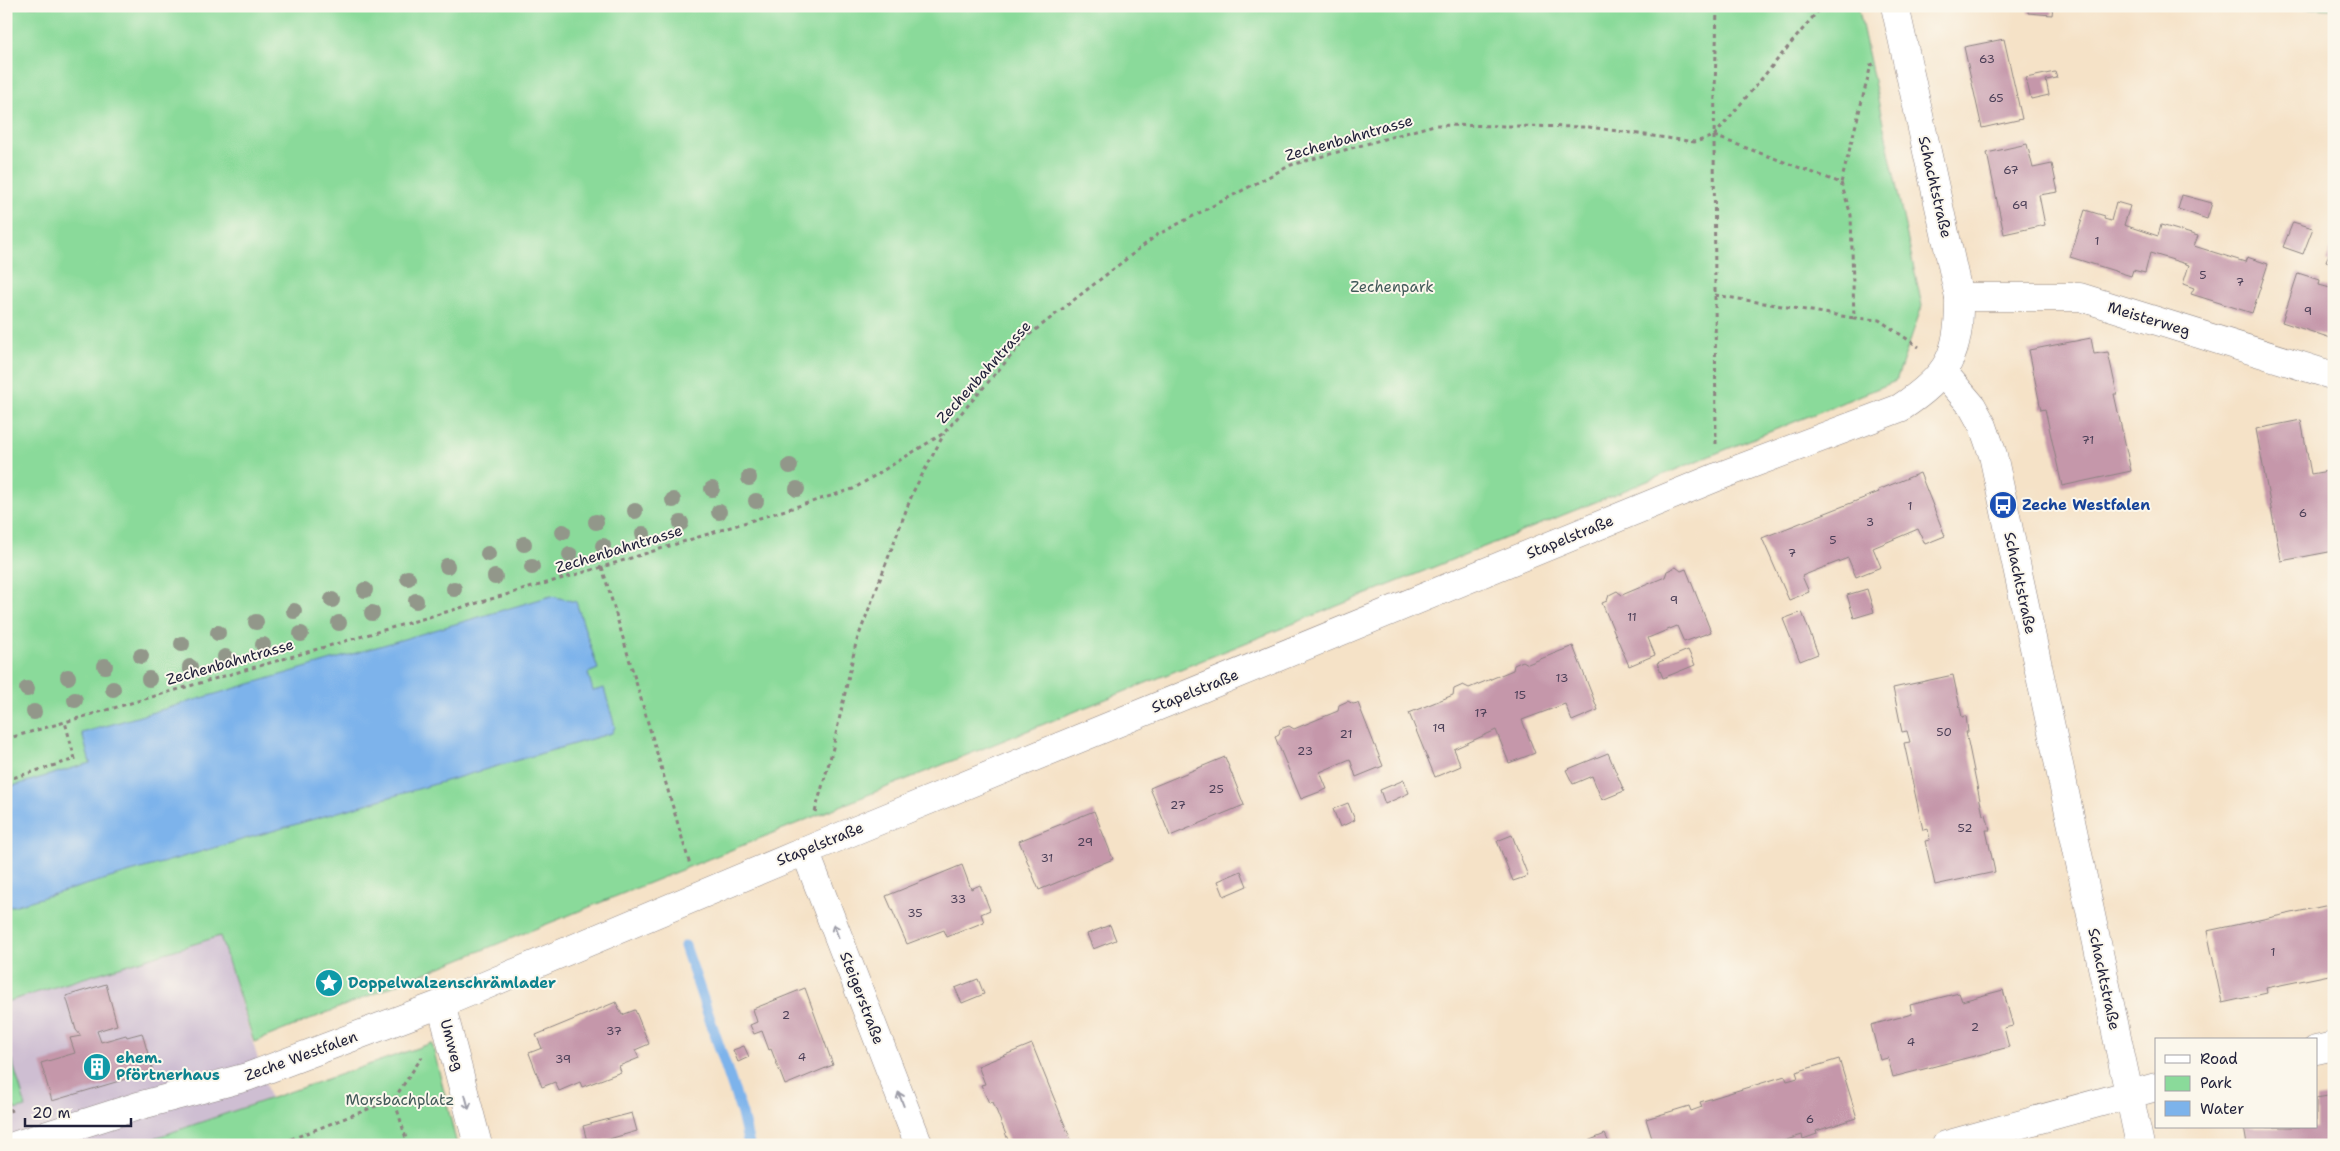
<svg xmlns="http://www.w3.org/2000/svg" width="2340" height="1151" font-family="'Shantell Sans',sans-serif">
	<rect width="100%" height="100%" fill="#fbf7ec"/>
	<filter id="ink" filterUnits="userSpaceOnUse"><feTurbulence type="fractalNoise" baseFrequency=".02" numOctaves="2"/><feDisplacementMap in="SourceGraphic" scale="10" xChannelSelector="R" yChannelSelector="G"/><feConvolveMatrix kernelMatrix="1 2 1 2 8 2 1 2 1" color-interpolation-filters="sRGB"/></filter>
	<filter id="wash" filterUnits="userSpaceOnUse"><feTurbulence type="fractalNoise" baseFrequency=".0096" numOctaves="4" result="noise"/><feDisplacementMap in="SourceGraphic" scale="20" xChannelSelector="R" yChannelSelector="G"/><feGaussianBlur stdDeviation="1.12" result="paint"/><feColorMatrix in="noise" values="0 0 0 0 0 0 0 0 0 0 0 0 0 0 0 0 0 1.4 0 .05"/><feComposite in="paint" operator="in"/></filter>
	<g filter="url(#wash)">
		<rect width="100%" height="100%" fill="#f5e2c7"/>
		<polygon fill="#cebed2" points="220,936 270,1098 152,1139 153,1145 6,1145 6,1112 25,1106 6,1041 6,1002"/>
		<g fill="#8ada9a" stroke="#567e6a">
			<polygon points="6,6 1858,6 1922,306 1896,381 254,1042 220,936 6,1002"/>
			<polygon points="2272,6 2334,6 2334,9 2277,7"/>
			<polygon points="6,1041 26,1107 6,1112"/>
			<polygon points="432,1043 457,1145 153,1145 152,1139"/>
		</g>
		<polygon fill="#7db3eb" stroke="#506a93" points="551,596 576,602 598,669 588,673 593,691 604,688 615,727 612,733 6,908 6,788 90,763 82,733"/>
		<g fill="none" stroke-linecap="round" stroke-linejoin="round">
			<polyline stroke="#7db3eb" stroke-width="11" points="685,946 742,1114 749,1145"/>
		</g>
		<g id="blocks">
			<g fill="#c597aa">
				<polygon points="2029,6 2053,6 2052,15 2028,13"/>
				<polygon points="2004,39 2022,119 1982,128 1964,47"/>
				<polygon points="2055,72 2057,78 2046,80 2049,95 2031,99 2026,78"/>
				<polygon points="2027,144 2033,168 2052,164 2058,192 2039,195 2045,225 2004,234 1987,153"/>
				<polygon points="2182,195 2212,203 2207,219 2178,209"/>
				<polygon points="2116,202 2130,206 2124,225 2158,236 2161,225 2198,236 2194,246 2245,262 2247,257 2268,264 2252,313 2191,294 2194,288 2183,284 2189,265 2170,259 2150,253 2145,273 2133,270 2131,276 2070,257 2085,210 2105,216 2104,219 2111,221"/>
				<polygon points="2293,222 2313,228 2303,254 2283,247"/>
				<polygon points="2334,242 2334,264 2326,261"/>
				<polygon points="2298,273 2320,280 2319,285 2334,289 2334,339 2282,322"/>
				<polygon points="2091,338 2094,354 2108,352 2117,394 2114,394 2131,471 2062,486 2045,409 2041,410 2029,350"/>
				<polygon points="2301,420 2311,474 2334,470 2334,551 2281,561 2256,429"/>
				<polygon points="1920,473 1945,536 1925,544 1918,529 1873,548 1881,567 1856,577 1848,558 1822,568 1802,576 1809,592 1789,600 1762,538 1879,492 1878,490"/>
				<polygon points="1676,567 1681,571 1686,569 1711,632 1684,642 1677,626 1648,638 1655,655 1629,666 1602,603 1607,601 1609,595 1617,591 1622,595 1665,577 1667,571"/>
				<polygon points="1867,589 1874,612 1854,618 1847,595"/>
				<polygon points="1802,612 1818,654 1800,661 1783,619"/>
				<polygon points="1573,646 1598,710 1572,721 1565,704 1522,720 1535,753 1509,763 1496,730 1454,749 1461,766 1435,777 1409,713 1453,695 1454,689 1463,685 1469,688 1513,670 1514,665 1523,661 1528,664"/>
				<polygon points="1688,650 1695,665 1663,678 1657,663"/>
				<polygon points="1953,675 1962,717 1966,716 1968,732 1966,732 1983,815 1986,814 1990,830 1986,830 1995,872 1935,885 1925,841 1930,840 1928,829 1923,830 1904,743 1910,742 1907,731 1902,732 1893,688"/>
				<polygon points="1348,701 1353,704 1358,703 1383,766 1356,777 1350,759 1320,772 1327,789 1301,799 1275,737 1279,735 1280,729 1289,726 1294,729 1338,711 1339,705"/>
				<polygon points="1608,753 1624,791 1602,800 1592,776 1573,784 1566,770"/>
				<polygon points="1225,757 1244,805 1170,836 1150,788"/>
				<polygon points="1404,780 1409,793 1385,804 1380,790"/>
				<polygon points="1348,803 1355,820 1340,827 1333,809"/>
				<polygon points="1094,811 1113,859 1039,890 1019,841"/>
				<polygon points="1512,835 1528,876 1513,881 1497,841"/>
				<polygon points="962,865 971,889 980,885 990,910 981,914 984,922 947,937 944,930 907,944 886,896"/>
				<polygon points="1241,871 1247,886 1224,896 1218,881"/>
				<polygon points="2334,904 2334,974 2266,988 2267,993 2222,1003 2207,931"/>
				<polygon points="1110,925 1116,940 1093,949 1087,934"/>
				<polygon points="978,979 984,994 962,1003 955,988"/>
				<polygon points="106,984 117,1025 97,1031 101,1042 126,1035 127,1037 142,1033 153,1071 52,1101 41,1063 75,1053 70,1038 81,1036 76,1030 66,996"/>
				<polygon points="805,988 833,1065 785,1085 771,1049 769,1050 762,1031 754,1034 750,1025 757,1022 753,1009"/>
				<polygon points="2003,990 2013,1026 2004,1028 2009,1047 1893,1077 1888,1058 1880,1060 1871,1025 1912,1014 1910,1005 1959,993 1962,1001"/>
				<polygon points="616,1002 622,1015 635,1010 649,1044 635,1050 639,1058 619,1066 621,1072 582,1087 580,1082 559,1091 555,1082 542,1087 529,1053 542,1048 536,1035"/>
				<polygon points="1032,1044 1073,1145 1010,1145 993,1102 989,1103 981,1085 985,1084 978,1066"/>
				<polygon points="744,1046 749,1057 738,1062 733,1050"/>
				<polygon points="1839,1059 1857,1118 1816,1131 1817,1134 1803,1139 1802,1135 1771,1145 1654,1145 1646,1119 1689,1106 1691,1111 1702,1107 1700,1102 1785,1076 1787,1081 1798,1078 1796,1072"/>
				<polygon points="2334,1095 2334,1145 2247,1145 2244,1127 2316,1127 2316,1098"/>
				<polygon points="632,1113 637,1131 588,1145 583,1126"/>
				<polygon points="1605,1134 1610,1145 1578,1145"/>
			</g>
		</g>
	</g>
	<g filter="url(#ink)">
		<use href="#blocks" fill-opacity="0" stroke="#8c8281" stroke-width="1"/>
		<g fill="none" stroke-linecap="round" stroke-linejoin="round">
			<defs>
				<g id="minor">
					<polyline points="1959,297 2080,297 2334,376"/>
					<polyline points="1943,372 1972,406 1983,426 1993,455 2140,1145"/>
					<polyline points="805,851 919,1145"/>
					<polyline points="441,1004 478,1145"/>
					<polyline points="2316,1050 2334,1046"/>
					<path d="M16,1145L138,1106L247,1077L441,1004L805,851L1717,477L1900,408C1949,376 1960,354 1959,297L1895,6"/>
					<polyline points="1946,1145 2156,1087"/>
				</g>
			</defs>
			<use href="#minor" stroke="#8c8281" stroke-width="29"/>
			<g stroke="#8c8281" stroke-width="3" stroke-dasharray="4 4" stroke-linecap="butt">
				<polyline points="1714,136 1841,183 1871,65 1876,63"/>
				<polyline points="1841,183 1851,215 1854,318 1879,320 1919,347"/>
				<polyline points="1715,295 1854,318"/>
				<polyline points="1716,444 1714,136 1717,6"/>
				<polyline points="602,567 690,865"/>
				<polyline points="6,739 602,567 853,489 944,433 1029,335 1157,235 1291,165 1434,125 1589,127 1695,142 1714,136 1822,6"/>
				<polyline points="6,780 75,759 65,722"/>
				<polyline points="815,812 832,752 856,643 913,492 944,434"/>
				<polyline points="6,1093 11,1112"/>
				<polyline points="276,1145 394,1099"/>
				<polyline points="408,1145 394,1099 422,1057"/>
			</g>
			<use href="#minor" stroke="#fff" stroke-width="28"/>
		</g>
		<g fill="#92978a">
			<circle cx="790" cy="466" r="8"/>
			<circle cx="749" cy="478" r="8"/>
			<circle cx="712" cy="489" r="8"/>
			<circle cx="797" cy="489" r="8"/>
			<circle cx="673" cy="500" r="8"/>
			<circle cx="756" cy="501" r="8"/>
			<circle cx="635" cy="511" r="8"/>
			<circle cx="719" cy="512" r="8"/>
			<circle cx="596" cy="522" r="8"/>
			<circle cx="681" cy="523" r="8"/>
			<circle cx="563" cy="532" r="8"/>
			<circle cx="643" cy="534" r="8"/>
			<circle cx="524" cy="544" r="8"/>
			<circle cx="603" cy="546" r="8"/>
			<circle cx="488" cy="554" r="8"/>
			<circle cx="570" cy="555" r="8"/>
			<circle cx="447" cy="566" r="8"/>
			<circle cx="532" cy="567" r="8"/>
			<circle cx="495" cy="577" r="8"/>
			<circle cx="408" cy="578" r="8"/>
			<circle cx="454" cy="589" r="8"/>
			<circle cx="365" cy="590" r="8"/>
			<circle cx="332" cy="600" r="8"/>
			<circle cx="416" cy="601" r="8"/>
			<circle cx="294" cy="611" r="8"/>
			<circle cx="372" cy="613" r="8"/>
			<circle cx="256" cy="622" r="8"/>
			<circle cx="339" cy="623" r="8"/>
			<circle cx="218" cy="633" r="8"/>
			<circle cx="301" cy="634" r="8"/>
			<circle cx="182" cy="644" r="8"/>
			<circle cx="263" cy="645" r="8"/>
			<circle cx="141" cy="656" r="8"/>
			<circle cx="225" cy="657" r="8"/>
			<circle cx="105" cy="666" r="8"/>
			<circle cx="190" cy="667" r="8"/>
			<circle cx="68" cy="677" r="8"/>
			<circle cx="149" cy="679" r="8"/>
			<circle cx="27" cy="689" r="8"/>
			<circle cx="113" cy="689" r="8"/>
			<circle cx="75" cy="700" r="8"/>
			<circle cx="34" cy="712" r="8"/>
		</g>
		<defs><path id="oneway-shaft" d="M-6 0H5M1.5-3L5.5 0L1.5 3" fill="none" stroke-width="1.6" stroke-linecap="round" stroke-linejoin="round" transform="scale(1.25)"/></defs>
		<g stroke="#9c9ca7">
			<use href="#oneway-shaft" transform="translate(836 931) rotate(-111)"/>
			<use href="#oneway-shaft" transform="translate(901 1099) rotate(-111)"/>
			<use href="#oneway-shaft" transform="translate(467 1102) rotate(75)"/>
		</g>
	</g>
	<defs>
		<symbol id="bus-disc" viewBox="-11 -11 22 22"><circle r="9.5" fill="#1a4fb4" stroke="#fbf7ec"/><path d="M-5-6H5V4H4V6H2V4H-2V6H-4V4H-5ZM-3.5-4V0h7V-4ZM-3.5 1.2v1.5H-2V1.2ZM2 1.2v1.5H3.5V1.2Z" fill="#fff"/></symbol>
		<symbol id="sight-disc" viewBox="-11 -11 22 22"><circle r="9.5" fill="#0f9aa8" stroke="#fbf7ec"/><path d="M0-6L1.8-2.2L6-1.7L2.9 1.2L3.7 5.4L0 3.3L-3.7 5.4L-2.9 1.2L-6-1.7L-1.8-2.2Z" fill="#fff"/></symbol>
		<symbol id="building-disc" viewBox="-11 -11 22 22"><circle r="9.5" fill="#0f9aa8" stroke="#fbf7ec"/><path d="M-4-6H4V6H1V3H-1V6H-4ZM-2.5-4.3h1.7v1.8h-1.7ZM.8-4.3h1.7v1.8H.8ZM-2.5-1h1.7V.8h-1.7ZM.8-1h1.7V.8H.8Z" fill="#fff"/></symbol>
	</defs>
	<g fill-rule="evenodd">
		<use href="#bus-disc" x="1987" y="489" width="32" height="32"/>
		<use href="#sight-disc" x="313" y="967" width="32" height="32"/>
		<use href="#building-disc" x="81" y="1051" width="32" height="32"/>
	</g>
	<g text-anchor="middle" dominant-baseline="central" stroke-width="4" stroke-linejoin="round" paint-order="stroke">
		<g font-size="12" fill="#4b3f57">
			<text x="1987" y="59">63</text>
			<text x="1996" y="98">65</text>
			<text x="2011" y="170">67</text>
			<text x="2020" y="205">69</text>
			<text x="2097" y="241">1</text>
			<text x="2203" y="275">5</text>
			<text x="2240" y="282">7</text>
			<text x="2308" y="311">9</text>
			<text x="2088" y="440">71</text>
			<text x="1910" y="506">1</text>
			<text x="2303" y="513">6</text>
			<text x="1870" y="522">3</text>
			<text x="1833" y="540">5</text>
			<text x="1792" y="553">7</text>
			<text x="1674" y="600">9</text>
			<text x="1632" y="617">11</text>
			<text x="1562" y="678">13</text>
			<text x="1520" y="695">15</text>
			<text x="1481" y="713">17</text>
			<text x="1439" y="728">19</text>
			<text x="1944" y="732">50</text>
			<text x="1346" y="734">21</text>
			<text x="1305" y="751">23</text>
			<text x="1216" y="789">25</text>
			<text x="1178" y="805">27</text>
			<text x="1965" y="828">52</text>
			<text x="1085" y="842">29</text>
			<text x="1047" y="858">31</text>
			<text x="958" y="899">33</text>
			<text x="915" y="913">35</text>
			<text x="2273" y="952">1</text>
			<text x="786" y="1015">2</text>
			<text x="1975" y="1027">2</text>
			<text x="614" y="1031">37</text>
			<text x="1911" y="1042">4</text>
			<text x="802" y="1057">4</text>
			<text x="563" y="1059">39</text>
			<text x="1810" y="1119">6</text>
		</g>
		<g font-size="15" fill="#22223b" stroke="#fbf7ec">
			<text transform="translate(1349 138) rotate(-16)">Zechenbahntrasse</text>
			<text transform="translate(1935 187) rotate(77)">Schachtstraße</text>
			<text transform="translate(2149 319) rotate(17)">Meisterweg</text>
			<text transform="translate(984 372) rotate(-48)">Zechenbahntrasse</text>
			<text transform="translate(1570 537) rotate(-22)">Stapelstraße</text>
			<text transform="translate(619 549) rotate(-17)">Zechenbahntrasse</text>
			<text transform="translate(2020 583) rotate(78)">Schachtstraße</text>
			<text transform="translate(230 662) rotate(-16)">Zechenbahntrasse</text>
			<text transform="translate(1195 691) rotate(-22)">Stapelstraße</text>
			<text transform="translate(820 844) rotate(-22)">Stapelstraße</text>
			<text transform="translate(2104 979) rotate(78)">Schachtstraße</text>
			<text transform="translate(862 998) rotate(69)">Steigerstraße</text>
			<text transform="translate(452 1045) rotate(75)">Umweg</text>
			<text transform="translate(301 1056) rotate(-20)">Zeche Westfalen</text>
		</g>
		<g font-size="15" fill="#415958" stroke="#fbf7ec">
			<text x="1392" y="287">Zechenpark</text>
			<text x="400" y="1100">Morsbachplatz</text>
		</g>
		<g font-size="15" font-weight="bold" fill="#164399" stroke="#fbf7ec" text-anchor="start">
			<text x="2022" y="505">Zeche Westfalen</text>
		</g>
		<g font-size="15" font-weight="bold" fill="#0d838f" stroke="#fbf7ec" text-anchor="start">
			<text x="348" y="983">Doppelwalzenschrämlader</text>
			<text x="116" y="1058">ehem.<tspan x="116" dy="17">Pförtnerhaus</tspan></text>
		</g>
	</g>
	<rect width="2340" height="1151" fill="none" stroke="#fbf7ec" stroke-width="25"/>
	<rect x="2155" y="1038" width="162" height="90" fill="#fbf7ec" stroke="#a4a2a5"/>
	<rect x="2165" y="1055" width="25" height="8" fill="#ffffff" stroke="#a4a2a5"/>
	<text x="2200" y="1064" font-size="15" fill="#22223b">Road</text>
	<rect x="2165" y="1076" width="25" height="15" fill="#8ada9a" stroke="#a4a2a5"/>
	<text x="2200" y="1088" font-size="15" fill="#22223b">Park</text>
	<rect x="2165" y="1101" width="25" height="15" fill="#7db3eb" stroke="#a4a2a5"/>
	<text x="2200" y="1114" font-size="15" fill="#22223b">Water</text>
	<path d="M25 1118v8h106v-8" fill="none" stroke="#22223b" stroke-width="2.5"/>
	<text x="32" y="1118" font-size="15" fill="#22223b" stroke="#fbf7ec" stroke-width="4" paint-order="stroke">20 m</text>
</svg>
